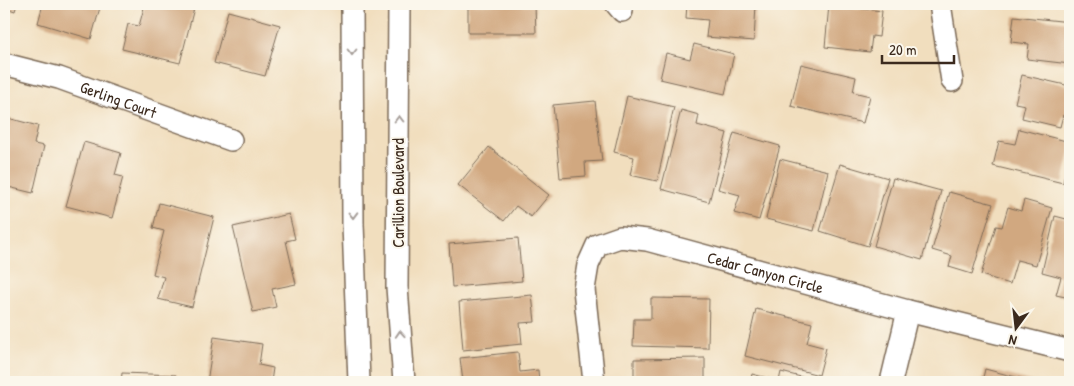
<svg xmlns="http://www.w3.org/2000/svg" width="1074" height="386" font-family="'Patrick Hand',sans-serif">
	<rect width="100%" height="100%" fill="#fbf7ec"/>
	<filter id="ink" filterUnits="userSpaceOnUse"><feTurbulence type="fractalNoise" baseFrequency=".02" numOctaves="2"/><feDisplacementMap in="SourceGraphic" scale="10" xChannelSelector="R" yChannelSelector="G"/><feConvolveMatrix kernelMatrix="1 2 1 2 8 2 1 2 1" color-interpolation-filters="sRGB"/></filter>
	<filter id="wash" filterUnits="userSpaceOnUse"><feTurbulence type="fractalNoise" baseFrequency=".0096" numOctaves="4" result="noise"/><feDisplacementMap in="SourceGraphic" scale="20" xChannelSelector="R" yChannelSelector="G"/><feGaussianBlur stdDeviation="1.12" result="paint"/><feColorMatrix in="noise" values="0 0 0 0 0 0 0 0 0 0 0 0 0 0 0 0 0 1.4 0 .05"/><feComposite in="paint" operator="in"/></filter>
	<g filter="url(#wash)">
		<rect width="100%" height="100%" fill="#f1debe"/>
		<g id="blocks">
			<g fill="#d1a880">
				<polygon points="4,4 17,4 15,11 4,7"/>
				<polygon points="43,4 101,4 91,39 38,23"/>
				<polygon points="145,4 195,4 180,63 122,49 128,24 139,26"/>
				<polygon points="468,4 535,6 536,33 468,33"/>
				<polygon points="687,4 756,4 754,41 706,37 708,20 686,18"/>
				<polygon points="829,5 882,11 879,37 872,36 870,52 825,47"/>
				<polygon points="228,11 280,25 265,76 214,63"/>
				<polygon points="1014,16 1070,22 1070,64 1027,59 1029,44 1011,42"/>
				<polygon points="694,44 734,54 725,94 660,79 666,53 690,59"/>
				<polygon points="801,64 856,77 853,92 870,96 863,123 791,106"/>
				<polygon points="1022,75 1070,86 1070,117 1063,115 1060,127 1022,118 1025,105 1015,103"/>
				<polygon points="627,96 674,107 657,181 630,175 634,157 614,152"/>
				<polygon points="595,101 602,161 585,162 586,176 560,178 553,105"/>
				<polygon points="681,110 699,115 697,125 727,133 709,202 661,189"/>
				<polygon points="4,117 38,126 34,144 44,146 33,193 4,186"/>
				<polygon points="1019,129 1070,142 1070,152 1063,183 993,166 999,141 1015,144"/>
				<polygon points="734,133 780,146 759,220 734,213 740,195 718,189"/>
				<polygon points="84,142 121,153 115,175 123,177 112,218 66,206"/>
				<polygon points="489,147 549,195 531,217 516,206 504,221 458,185"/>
				<polygon points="780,159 828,171 814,231 766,219"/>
				<polygon points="840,164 888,178 868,246 820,231"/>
				<polygon points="893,178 941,191 922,260 874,246"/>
				<polygon points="949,192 993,204 972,274 949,267 952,256 932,250"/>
				<polygon points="1024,200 1052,208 1036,265 1017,260 1010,284 981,275 996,226 1002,227 1008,207 1021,211"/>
				<polygon points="159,203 214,217 192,307 158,299 164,277 153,274 164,231 153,228"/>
				<polygon points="289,214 295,239 286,241 296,284 272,289 276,307 253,312 233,227"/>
				<polygon points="1055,216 1070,220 1070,298 1056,295 1061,277 1042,272"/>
				<polygon points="518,238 522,281 452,287 449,244"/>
				<polygon points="532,295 535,322 520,323 522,344 463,350 459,302"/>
				<polygon points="651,298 709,299 708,348 633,346 634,319 651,319"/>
				<polygon points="756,309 812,323 807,343 826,348 819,375 745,356"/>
				<polygon points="214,337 262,344 259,365 273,368 271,382 207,382"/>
				<polygon points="518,352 520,372 538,370 539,382 463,382 460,358"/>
				<polygon points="705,358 705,382 634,382 634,359"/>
				<polygon points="985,369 1035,382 982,382"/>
				<polygon points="781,372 813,380 813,382 750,382 752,374 779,381"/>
				<polygon points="122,373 176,375 176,382 121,382"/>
			</g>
		</g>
	</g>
	<g filter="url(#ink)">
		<use href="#blocks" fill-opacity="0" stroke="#7b6956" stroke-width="1"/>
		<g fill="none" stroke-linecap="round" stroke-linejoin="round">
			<defs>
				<g id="minor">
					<polyline points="352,4 353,224 359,382"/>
					<polyline points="399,4 397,287 404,382"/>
					<polyline points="616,4 622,11"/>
					<polyline points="940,4 952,81"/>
					<path id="s1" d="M4,64L59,78L231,140"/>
					<path id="s2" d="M594,382L584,289L588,265L597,245L620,237L647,240L908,311L1070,351"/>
					<polyline points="891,382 908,311"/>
				</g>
			</defs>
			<use href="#minor" stroke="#7b6956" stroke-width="24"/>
			<use href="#minor" stroke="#fff" stroke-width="21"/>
		</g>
		<defs><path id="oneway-chevron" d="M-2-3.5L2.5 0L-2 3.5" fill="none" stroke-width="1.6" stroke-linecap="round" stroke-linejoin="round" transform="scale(1.25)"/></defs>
		<g stroke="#a79f9a">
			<use href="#oneway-chevron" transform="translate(352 52) rotate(90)"/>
			<use href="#oneway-chevron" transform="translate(399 119) rotate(-90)"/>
			<use href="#oneway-chevron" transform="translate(353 215) rotate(89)"/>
			<use href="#oneway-chevron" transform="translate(400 334) rotate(-94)"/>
		</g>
	</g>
	<g text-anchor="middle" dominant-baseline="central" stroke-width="4" stroke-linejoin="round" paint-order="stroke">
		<g font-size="16" fill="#3b2a1e" stroke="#fbf7ec">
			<text stroke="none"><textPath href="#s1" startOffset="120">Gerling Court</textPath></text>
			<text transform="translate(398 193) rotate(-90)">Carillion Boulevard</text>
			<text stroke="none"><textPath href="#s2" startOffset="314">Cedar Canyon Circle</textPath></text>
		</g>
	</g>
	<rect width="1074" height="386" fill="none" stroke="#fbf7ec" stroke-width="20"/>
	<g transform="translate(1016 328) rotate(195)" stroke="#fbf7ec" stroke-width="4" paint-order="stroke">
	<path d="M0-4L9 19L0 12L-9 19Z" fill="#3b2a1e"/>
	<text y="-8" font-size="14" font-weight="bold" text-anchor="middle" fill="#3b2a1e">N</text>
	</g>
	<path d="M882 55v8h72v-8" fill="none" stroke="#3b2a1e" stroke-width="2.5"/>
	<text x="889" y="55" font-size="15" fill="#3b2a1e" stroke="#fbf7ec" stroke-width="4" paint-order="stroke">20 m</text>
</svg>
